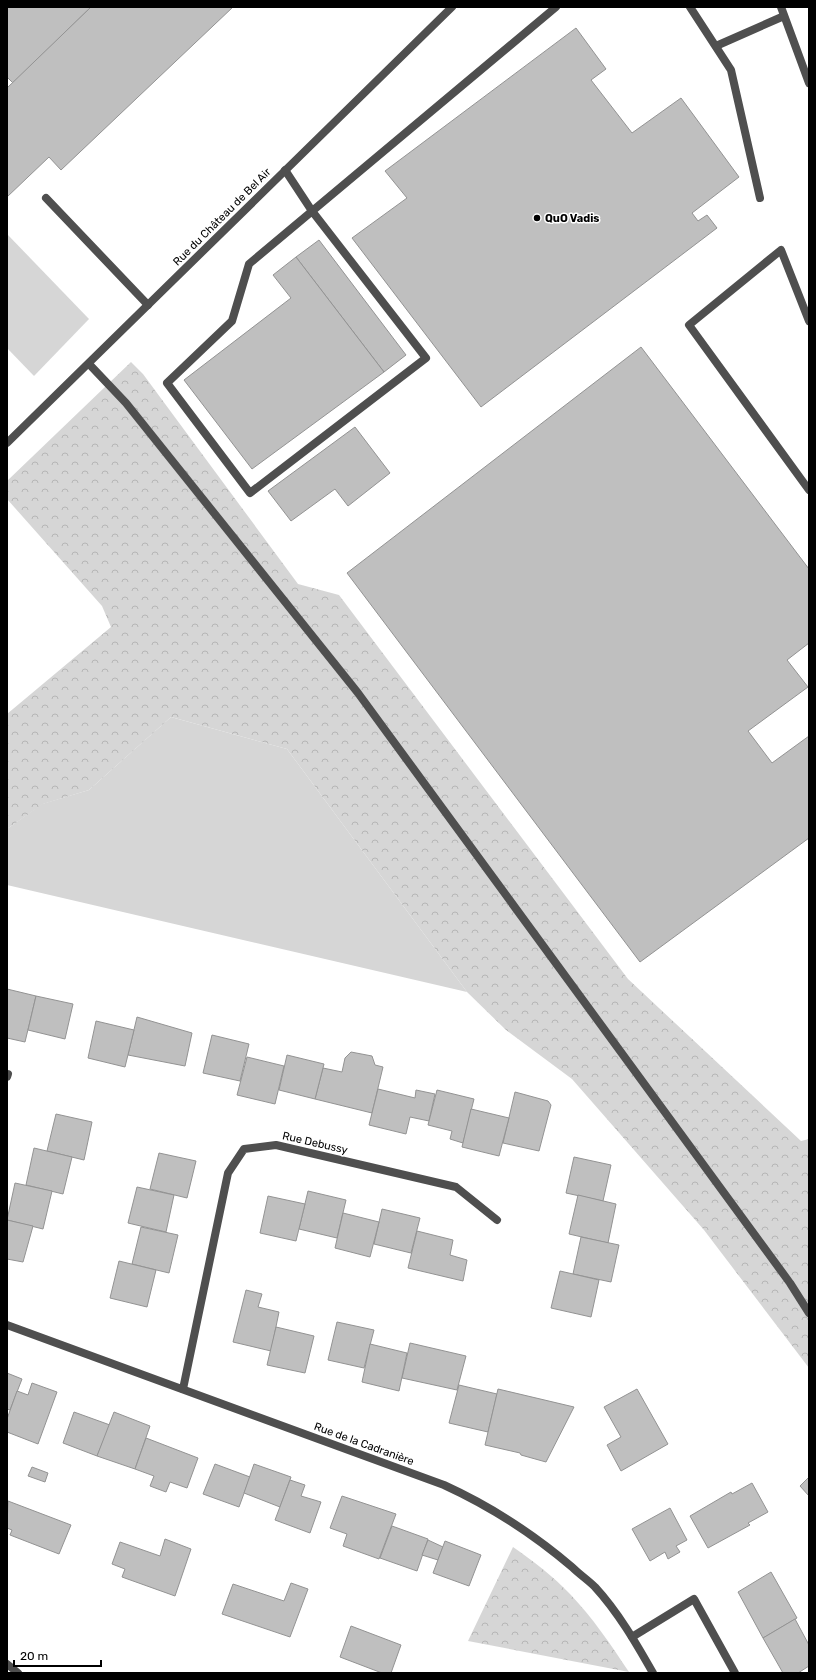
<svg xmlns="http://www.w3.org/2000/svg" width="816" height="1680" font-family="Rubik,sans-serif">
	<defs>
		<pattern id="forest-crowns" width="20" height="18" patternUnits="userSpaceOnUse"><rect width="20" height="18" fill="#d6d6d6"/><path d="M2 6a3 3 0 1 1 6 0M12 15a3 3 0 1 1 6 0" fill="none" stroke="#b6b6b6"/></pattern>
	</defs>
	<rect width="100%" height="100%" fill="#fff"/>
	<g fill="#d6d6d6">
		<polygon points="7,234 89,319 34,376 7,348"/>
		<polygon points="171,717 287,749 467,992 7,885 7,829 42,804 89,790"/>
	</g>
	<g fill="url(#forest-crowns)">
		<polygon points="131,362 143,374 298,584 339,595 628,979 801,1141 809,1139 809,1368 704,1230 572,1079 506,1030 467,992 287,749 171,717 89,790 43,804 7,829 7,714 111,627 102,606 7,499 7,481"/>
		<path d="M513,1547C533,1561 553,1576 570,1594C593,1618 611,1645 629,1672L468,1641Z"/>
	</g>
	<g fill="#bfbfbf" stroke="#939393">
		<polygon points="7,7 91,7 13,83 7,77"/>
		<polygon points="91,7 233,7 61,170 49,157 7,197 7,88"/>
		<polygon points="576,28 606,69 591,80 632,133 681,98 739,177 692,213 698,221 707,215 717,228 481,407 352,238 407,198 385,171"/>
		<polygon points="319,240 406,355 384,372 296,257"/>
		<polygon points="296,257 384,372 252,469 184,380 291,298 273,275"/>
		<polygon points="641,347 809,569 809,643 787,660 808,687 748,731 772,763 809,736 809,838 640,962 347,573"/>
		<polygon points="355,427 390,473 348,506 335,489 291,521 268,491"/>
		<polygon points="7,989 36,996 25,1042 7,1038"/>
		<polygon points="36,996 73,1004 65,1039 28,1030"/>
		<polygon points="137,1017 192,1033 185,1066 128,1055"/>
		<polygon points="96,1021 134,1030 125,1067 88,1058"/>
		<polygon points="212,1035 249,1044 240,1081 203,1073"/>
		<polygon points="351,1052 372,1056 375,1065 383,1067 372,1113 315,1099 323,1068 342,1072 345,1058"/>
		<polygon points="287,1055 324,1064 315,1099 279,1090"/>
		<polygon points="247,1057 284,1066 275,1104 237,1095"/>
		<polygon points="378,1089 415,1098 416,1090 435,1094 429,1121 410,1117 406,1134 369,1125"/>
		<polygon points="437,1090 474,1099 463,1143 450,1139 452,1131 428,1125"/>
		<polygon points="515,1092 548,1101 551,1105 539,1151 503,1143"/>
		<polygon points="471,1109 509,1118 499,1156 462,1147"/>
		<polygon points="56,1114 92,1122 84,1160 47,1151"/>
		<polygon points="34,1148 72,1157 63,1194 26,1185"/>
		<polygon points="159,1153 196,1161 187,1198 150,1189"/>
		<polygon points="574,1157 611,1165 603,1201 566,1193"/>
		<polygon points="15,1183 52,1191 43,1229 7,1220"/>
		<polygon points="137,1187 174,1195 166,1232 128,1223"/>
		<polygon points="308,1191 346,1200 337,1238 299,1229"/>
		<polygon points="578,1195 616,1204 608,1243 569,1234"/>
		<polygon points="268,1196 305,1204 296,1241 260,1233"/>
		<polygon points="382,1209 420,1218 411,1253 374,1244"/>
		<polygon points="343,1213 379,1222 370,1257 335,1248"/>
		<polygon points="7,1220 33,1226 23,1262 7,1259"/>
		<polygon points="141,1227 178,1235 169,1273 132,1264"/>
		<polygon points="417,1231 453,1240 450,1255 467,1260 463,1281 408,1268"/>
		<polygon points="581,1237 619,1245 611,1282 573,1274"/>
		<polygon points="119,1261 156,1270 147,1307 110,1298"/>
		<polygon points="560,1271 599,1280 591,1317 551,1308"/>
		<polygon points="246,1290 262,1294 258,1307 279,1312 271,1351 233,1342"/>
		<polygon points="337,1322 374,1330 364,1368 328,1360"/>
		<polygon points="276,1327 314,1336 305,1373 267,1365"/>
		<polygon points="410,1343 466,1356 457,1390 402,1378"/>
		<polygon points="370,1344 407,1353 399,1391 362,1382"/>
		<polygon points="7,1373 22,1379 10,1410 7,1409"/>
		<polygon points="32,1383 57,1392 38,1444 7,1432 7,1419 17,1391 28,1395"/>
		<polygon points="459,1385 497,1394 488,1432 449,1423"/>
		<polygon points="498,1389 574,1407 546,1462 521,1455 520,1453 485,1445"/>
		<polygon points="637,1389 668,1444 621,1471 607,1445 621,1437 604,1407"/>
		<polygon points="74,1412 110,1425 97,1456 63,1443"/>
		<polygon points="114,1412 150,1426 135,1469 97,1456"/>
		<polygon points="146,1438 198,1458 187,1488 170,1482 166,1492 150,1486 154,1476 135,1469"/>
		<polygon points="215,1464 250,1477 239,1507 203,1494"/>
		<polygon points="254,1464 291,1477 280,1507 244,1493"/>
		<polygon points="32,1467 48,1473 45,1482 28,1476"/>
		<polygon points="809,1477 809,1496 800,1486"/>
		<polygon points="290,1480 305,1485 301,1496 321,1502 310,1533 275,1520"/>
		<polygon points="752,1483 768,1512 748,1523 750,1525 708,1548 690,1516 731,1492 732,1494"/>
		<polygon points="342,1496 396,1514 379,1559 343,1546 347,1534 330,1528"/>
		<polygon points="8,1501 71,1525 59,1554 10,1535 12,1530 7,1528"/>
		<polygon points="670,1508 687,1540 676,1546 680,1552 668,1559 665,1552 650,1561 632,1529"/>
		<polygon points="392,1526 428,1539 417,1571 380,1558"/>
		<polygon points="165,1539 191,1549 175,1596 122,1577 125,1569 112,1564 120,1542 160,1556"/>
		<polygon points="428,1540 443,1547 438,1560 422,1555"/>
		<polygon points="445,1541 481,1555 469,1586 433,1573"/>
		<polygon points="771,1572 797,1618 763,1638 738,1592"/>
		<polygon points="291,1583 308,1589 290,1637 222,1614 233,1584 284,1601"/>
		<polygon points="795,1619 809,1645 809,1666 798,1673 783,1673 763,1638"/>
		<polygon points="351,1626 401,1645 391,1673 382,1673 340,1657"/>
	</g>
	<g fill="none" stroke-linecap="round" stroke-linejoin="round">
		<g stroke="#4f4f4f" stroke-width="8">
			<polyline points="690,7 731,70 760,198"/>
			<polyline points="716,46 784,16"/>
			<polyline points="285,170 312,211 426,358 250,493 167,383 232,321 249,264 556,7"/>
			<polyline points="46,198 148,305"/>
			<polyline points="809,321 781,250 689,325 809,490"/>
		</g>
		<g stroke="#4f4f4f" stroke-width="8">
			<polyline points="781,7 809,83"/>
			<polyline points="89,364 126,403 358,693 790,1283 809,1313"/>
			<polyline points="7,443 452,7"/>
			<polyline points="7,1077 8,1074"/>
			<path d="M7,1325L444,1485C492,1507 531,1532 572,1567C579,1574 588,1580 595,1587C618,1612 636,1643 653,1673"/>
			<polyline points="183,1389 228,1173 244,1149 276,1145 456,1187 497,1220"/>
			<polyline points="632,1637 694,1599 735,1673"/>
			<polyline points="7,1664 18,1673"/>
		</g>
	</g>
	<circle fill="#000" stroke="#fff" stroke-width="1.5" cx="537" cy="218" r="4"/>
	<g text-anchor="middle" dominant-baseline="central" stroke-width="3" stroke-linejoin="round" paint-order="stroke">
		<g font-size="11" fill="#000" stroke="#fff">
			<text transform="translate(222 217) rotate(-45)">Rue du Château de Bel Air</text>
			<text transform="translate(315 1143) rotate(13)">Rue Debussy</text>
			<text transform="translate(364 1444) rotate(20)">Rue de la Cadranière</text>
		</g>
		<g font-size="11" font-weight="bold" fill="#000" stroke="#fff" text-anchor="start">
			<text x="545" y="218">QuO Vadis</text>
		</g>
	</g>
	<rect width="816" height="1680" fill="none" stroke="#000000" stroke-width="16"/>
	<path d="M14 1660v6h87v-6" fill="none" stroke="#000000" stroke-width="2"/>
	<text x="20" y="1660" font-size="12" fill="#000000" stroke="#ffffff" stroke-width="3" paint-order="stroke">20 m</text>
</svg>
